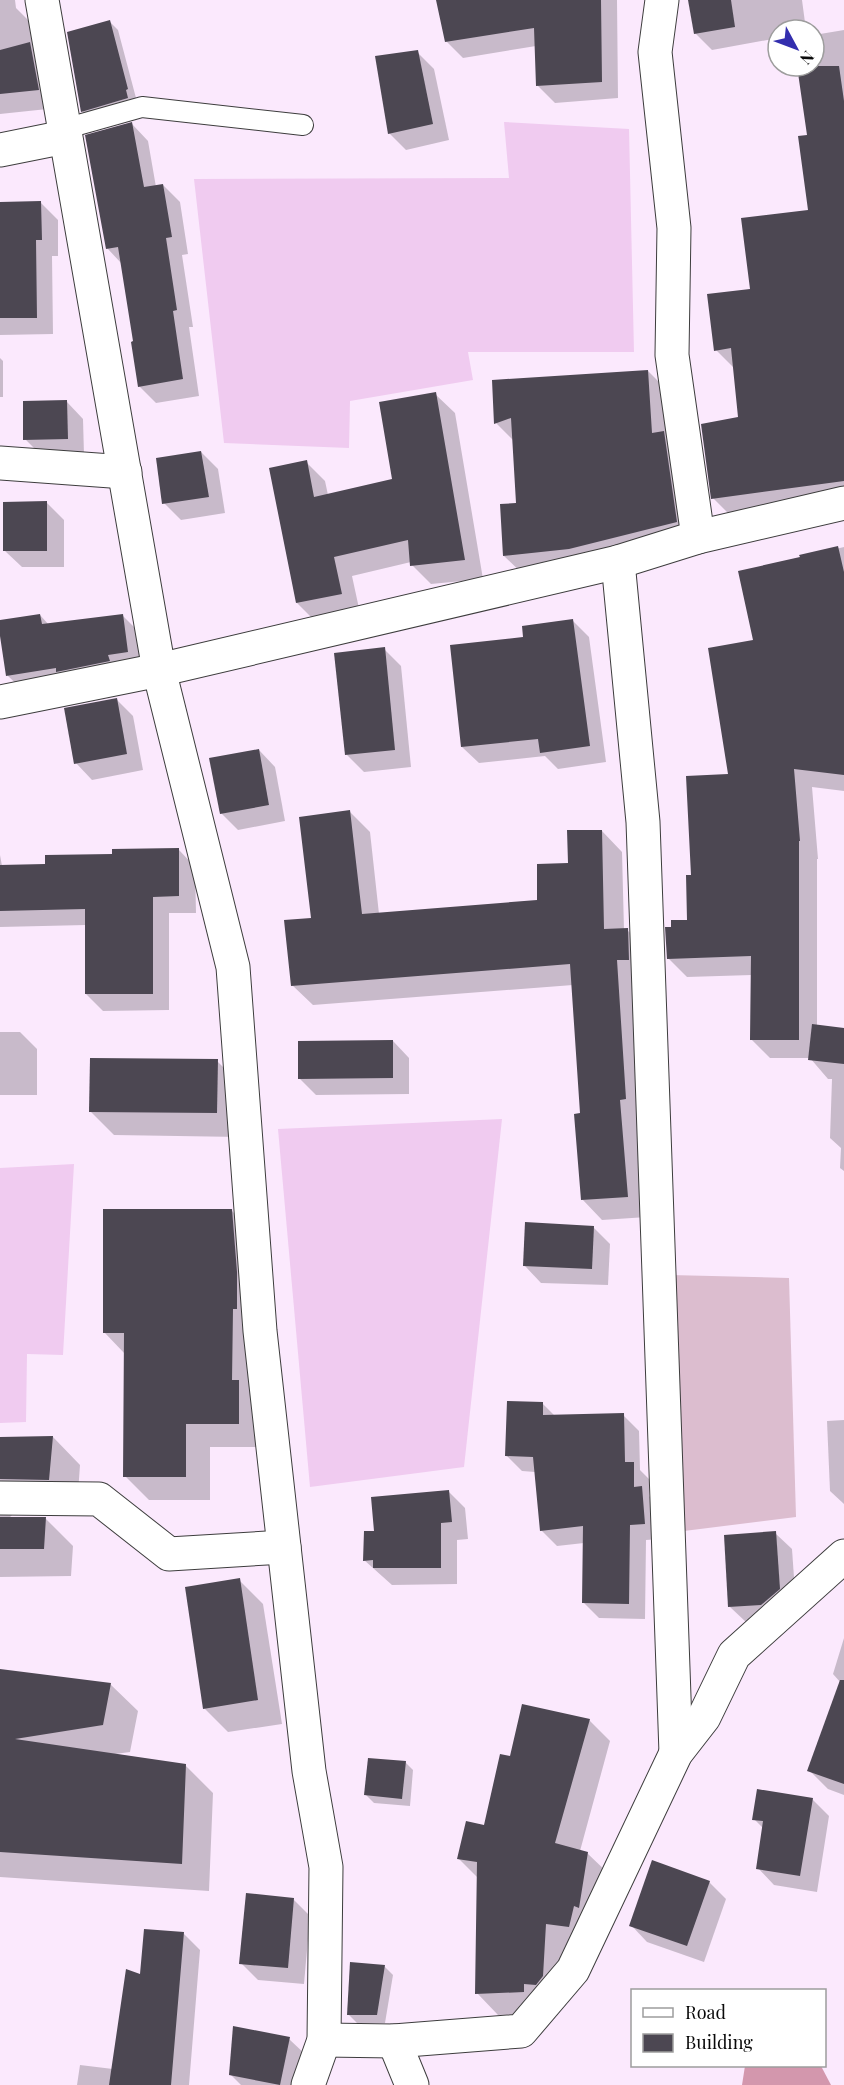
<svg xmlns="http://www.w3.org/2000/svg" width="844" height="2085" font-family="'Playfair Display',serif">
	<rect width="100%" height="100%" fill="#fbe9fd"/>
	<g fill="#f0cbf0">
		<polygon points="504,122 629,129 634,352 468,352 473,380 350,401 349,448 224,443 194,179 509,178"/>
		<polygon points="502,1119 464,1467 310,1487 278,1129"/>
		<polygon points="74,1164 63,1355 27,1354 26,1422 0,1423 0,1168"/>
	</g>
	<polygon fill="#d397ad" points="745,2066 821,2066 831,2085 742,2085"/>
	<polygon fill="#dcbdcf" points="670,1275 789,1278 796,1517 668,1533"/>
	<g fill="#0003">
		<polygon points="0,0 15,0 16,8 32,24 57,108 0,114"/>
		<polygon points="438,0 617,0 618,98 555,103 538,86 536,46 463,58 446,41"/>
		<polygon points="690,0 802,0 806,30 778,30 778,38 712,50 695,33"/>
		<polygon points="110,22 118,30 136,98 134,98 136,107 91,119 82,111"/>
		<polygon points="844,30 844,501 732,517 713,498 740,418 735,369 716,350 752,290 810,211 808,136 798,66 814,66 814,35"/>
		<polygon points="417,52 434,69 449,140 406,150 389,133"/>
		<polygon points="132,124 148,141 156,187 163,185 180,202 188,254 182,255 193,327 189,327 199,396 156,403 139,386 135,342 122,264 107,248"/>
		<polygon points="41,203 58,220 58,256 52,256 53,334 0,335 0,204"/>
		<polygon points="0,358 3,361 3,397 0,397"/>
		<polygon points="648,371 672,395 700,545 528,579 504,556 518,504 514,441 496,423 493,381"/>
		<polygon points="435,394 455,413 483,579 431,584 412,565 411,562 352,576 360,613 316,622 297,603 306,462 325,481 328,495 394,481"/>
		<polygon points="67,402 83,419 84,455 42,456 25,439"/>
		<polygon points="201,452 218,469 225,513 181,520 164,503"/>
		<polygon points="47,503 64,520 64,567 22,567 5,551"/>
		<polygon points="844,547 844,791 812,787 818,859 817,859 817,1026 844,1029 844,1171 840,1168 841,1148 830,1138 832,1079 828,1079 810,1058 770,1058 751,1039 752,975 687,977 668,958 688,921 693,877 730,775 755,642 739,572"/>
		<polygon points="40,615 49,625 123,616 140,633 144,669 25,692 8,676 0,622"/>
		<polygon points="572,620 589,637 606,762 558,769 545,756 479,763 462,747 525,638"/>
		<polygon points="384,649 401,666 411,767 364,772 347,755"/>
		<polygon points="116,699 133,716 143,770 92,780 76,763"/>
		<polygon points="259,750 275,767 285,821 238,830 221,813"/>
		<polygon points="350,812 370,832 379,914 539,901 602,831 622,852 624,930 627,930 648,950 647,1217 602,1220 582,1199 581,1115 573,985 313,1005 292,985 312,919"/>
		<polygon points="179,850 195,867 196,913 169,913 169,1010 103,1011 86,994 86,925 0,927 0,855 2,866 47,865 113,855"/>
		<polygon points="0,1032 20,1032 37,1049 37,1095 0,1095"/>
		<polygon points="393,1041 409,1058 409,1094 316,1095 299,1078"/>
		<polygon points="217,1061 241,1085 240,1137 114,1135 91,1112"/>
		<polygon points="232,1211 255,1235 262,1447 210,1447 210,1500 149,1500 125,1476 125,1354 104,1332"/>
		<polygon points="593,1227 610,1244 608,1285 541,1283 525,1266"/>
		<polygon points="542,1403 555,1416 623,1415 639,1431 640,1470 649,1479 649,1496 657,1504 660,1539 646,1540 645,1619 599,1618 583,1602 584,1543 557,1546 541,1530 535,1472 522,1471 506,1455"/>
		<polygon points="844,1420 844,1504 830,1491 827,1421"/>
		<polygon points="53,1437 80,1465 77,1507 18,1509 9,1518 46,1519 73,1546 71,1576 0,1577 0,1439"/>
		<polygon points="448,1491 465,1508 468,1539 457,1540 457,1584 392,1585 364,1560 376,1533"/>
		<polygon points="775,1533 792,1549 796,1606 747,1623 730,1607"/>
		<polygon points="239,1580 263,1604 282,1724 228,1732 204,1708"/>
		<polygon points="844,1638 844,1795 828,1789 809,1770 841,1683 833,1674"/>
		<polygon points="0,1671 110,1684 138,1711 130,1752 115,1754 185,1765 213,1793 209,1891 0,1877"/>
		<polygon points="589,1720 610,1741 580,1851 587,1853 609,1874 544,2013 498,2015 477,1993 478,1878 459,1859 485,1827 511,1758"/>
		<polygon points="405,1762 413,1770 410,1806 374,1803 366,1795"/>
		<polygon points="812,1799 829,1816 817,1892 774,1885 758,1868 764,1829 754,1819"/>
		<polygon points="709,1882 726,1899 704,1962 647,1942 631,1925"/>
		<polygon points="293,1899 310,1916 304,1984 258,1980 241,1963"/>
		<polygon points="183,1933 200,1950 189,2085 77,2085 80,2065 113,2069 142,1976"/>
		<polygon points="384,1966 393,1975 385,2023 357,2023 349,2015"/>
		<polygon points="289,2039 306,2055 300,2085 241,2085 230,2074"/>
	</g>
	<g fill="#4c4752">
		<polygon points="436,0 601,0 602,82 536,86 534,28 445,42"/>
		<polygon points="688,0 731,0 735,27 694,34"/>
		<polygon points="110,20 128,89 126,90 128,98 81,112 67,32"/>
		<polygon points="30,42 39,90 0,94 0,50"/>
		<polygon points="418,50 433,124 388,134 375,56"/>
		<polygon points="797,66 839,66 844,101 844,481 711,499 701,424 738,417 731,348 714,351 707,294 750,289 741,218 808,210 798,136 807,135"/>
		<polygon points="132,122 144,187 163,184 172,237 166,238 177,310 173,311 183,379 138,387 131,342 133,341 118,247 106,249 85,135"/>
		<polygon points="41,201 42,240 36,240 37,318 0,318 0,202"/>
		<polygon points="648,370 652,433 664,431 677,522 569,549 503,556 500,504 516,503 511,418 494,424 492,380"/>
		<polygon points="436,392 465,560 410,566 408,540 334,557 342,594 296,603 269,468 307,460 314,497 392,479 379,402"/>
		<polygon points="67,400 68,439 23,440 23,401"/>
		<polygon points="201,451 209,497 162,504 156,458"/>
		<polygon points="47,501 47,551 3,551 3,502"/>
		<polygon points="838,546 844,572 844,775 794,769 800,841 799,841 799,1040 750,1040 751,956 667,959 665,927 671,927 671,920 687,920 686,875 691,875 686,776 728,774 708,648 753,640 738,571 800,557 799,555"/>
		<polygon points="40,614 42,624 123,614 128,652 108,655 110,661 56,672 56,668 6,676 0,636 0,620"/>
		<polygon points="573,619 590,746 540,753 538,739 461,747 450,645 523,637 522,626"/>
		<polygon points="385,647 395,750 345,755 334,653"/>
		<polygon points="117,698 127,754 74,764 64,708"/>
		<polygon points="259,749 269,805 220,814 209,758"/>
		<polygon points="350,810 362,914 537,900 537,864 568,863 567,830 602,830 604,929 628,928 629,960 617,960 626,1099 620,1100 628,1197 581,1200 574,1114 580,1113 570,964 291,986 284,920 311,918 299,817"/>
		<polygon points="179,848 179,896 153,897 153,994 85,994 85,909 0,911 0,865 45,864 45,855 112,854 112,849"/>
		<polygon points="812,1024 844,1028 844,1064 808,1060"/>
		<polygon points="393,1040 393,1078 298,1079 298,1041"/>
		<polygon points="90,1058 218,1059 217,1113 89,1112"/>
		<polygon points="103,1209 232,1209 237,1272 237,1309 233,1309 232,1380 239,1380 239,1424 186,1424 186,1477 123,1477 124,1333 103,1333"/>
		<polygon points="525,1222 594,1226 592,1269 523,1266"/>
		<polygon points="507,1401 543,1402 543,1415 624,1413 625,1462 634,1462 634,1487 642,1486 645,1524 630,1525 629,1604 582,1603 583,1526 540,1531 533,1457 505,1456"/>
		<polygon points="53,1436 49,1480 0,1479 0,1437"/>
		<polygon points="449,1490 452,1522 441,1523 441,1568 373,1568 373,1560 363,1561 364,1531 374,1531 371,1497"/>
		<polygon points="0,1517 46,1517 44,1549 0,1549"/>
		<polygon points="776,1531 780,1589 761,1605 728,1607 724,1535"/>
		<polygon points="240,1578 258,1700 203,1709 185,1587"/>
		<polygon points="0,1669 111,1683 103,1725 15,1739 186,1764 182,1864 0,1852"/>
		<polygon points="840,1680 844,1680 844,1784 807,1771"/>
		<polygon points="522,1704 590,1719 555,1843 588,1852 579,1908 574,1906 569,1927 546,1924 543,1976 536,1985 524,1984 524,1992 475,1994 477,1862 457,1859 466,1821 484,1825 500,1754 510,1756"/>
		<polygon points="368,1758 406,1761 402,1799 364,1795"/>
		<polygon points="757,1789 813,1798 800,1876 756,1869 763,1821 752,1820"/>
		<polygon points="652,1860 710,1881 687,1946 629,1926"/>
		<polygon points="246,1893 294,1898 288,1968 239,1964"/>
		<polygon points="144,1929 184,1932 171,2085 109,2085 126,1969 140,1974"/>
		<polygon points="350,1962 385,1965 377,2015 347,2015"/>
		<polygon points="233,2026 290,2037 280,2085 229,2075"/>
	</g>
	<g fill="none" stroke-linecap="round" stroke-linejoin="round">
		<defs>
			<polyline id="service" points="64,129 142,107 303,125"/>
			<g id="minor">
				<polyline points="42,0 159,670 233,967 260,1331 309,1771 326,1867 324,2040 308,2085"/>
				<polyline points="662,0 655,52 674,228 672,355 698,537"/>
				<polyline points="0,150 65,137"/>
				<polyline points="0,463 125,472"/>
				<polyline points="618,562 643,822 676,1753"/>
				<polyline points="0,702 159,670 618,562 698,537 844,503"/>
				<polyline points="0,1498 99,1499 169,1554 284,1547"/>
				<polyline points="324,2040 394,2041 521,2031 573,1970 676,1753 704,1717 734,1655 844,1556"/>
				<polyline points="394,2041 412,2085"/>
			</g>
		</defs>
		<use href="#service" stroke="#3d3d3d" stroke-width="22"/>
		<use href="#minor" stroke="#3d3d3d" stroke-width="35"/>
		<use href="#service" stroke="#fff" stroke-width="20"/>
		<use href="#minor" stroke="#fff" stroke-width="33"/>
	</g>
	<rect x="631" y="1989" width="195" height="78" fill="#ffffff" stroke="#9d9d9d" stroke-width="1.5"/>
	<rect x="643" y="2008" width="30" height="9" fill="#ffffff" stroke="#9d9d9d" stroke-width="1.5"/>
	<text x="685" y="2019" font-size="18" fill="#0a0a0a">Road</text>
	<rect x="643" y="2034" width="30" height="18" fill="#4c4752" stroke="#9d9d9d" stroke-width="1.5"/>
	<text x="685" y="2049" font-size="18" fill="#0a0a0a">Building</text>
	<g transform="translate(796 48) rotate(131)"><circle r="28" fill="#ffffff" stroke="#9d9d9d" stroke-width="1.5"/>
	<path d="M0-4.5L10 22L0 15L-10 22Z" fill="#332eae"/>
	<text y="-9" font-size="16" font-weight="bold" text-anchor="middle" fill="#0a0a0a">N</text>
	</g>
</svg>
